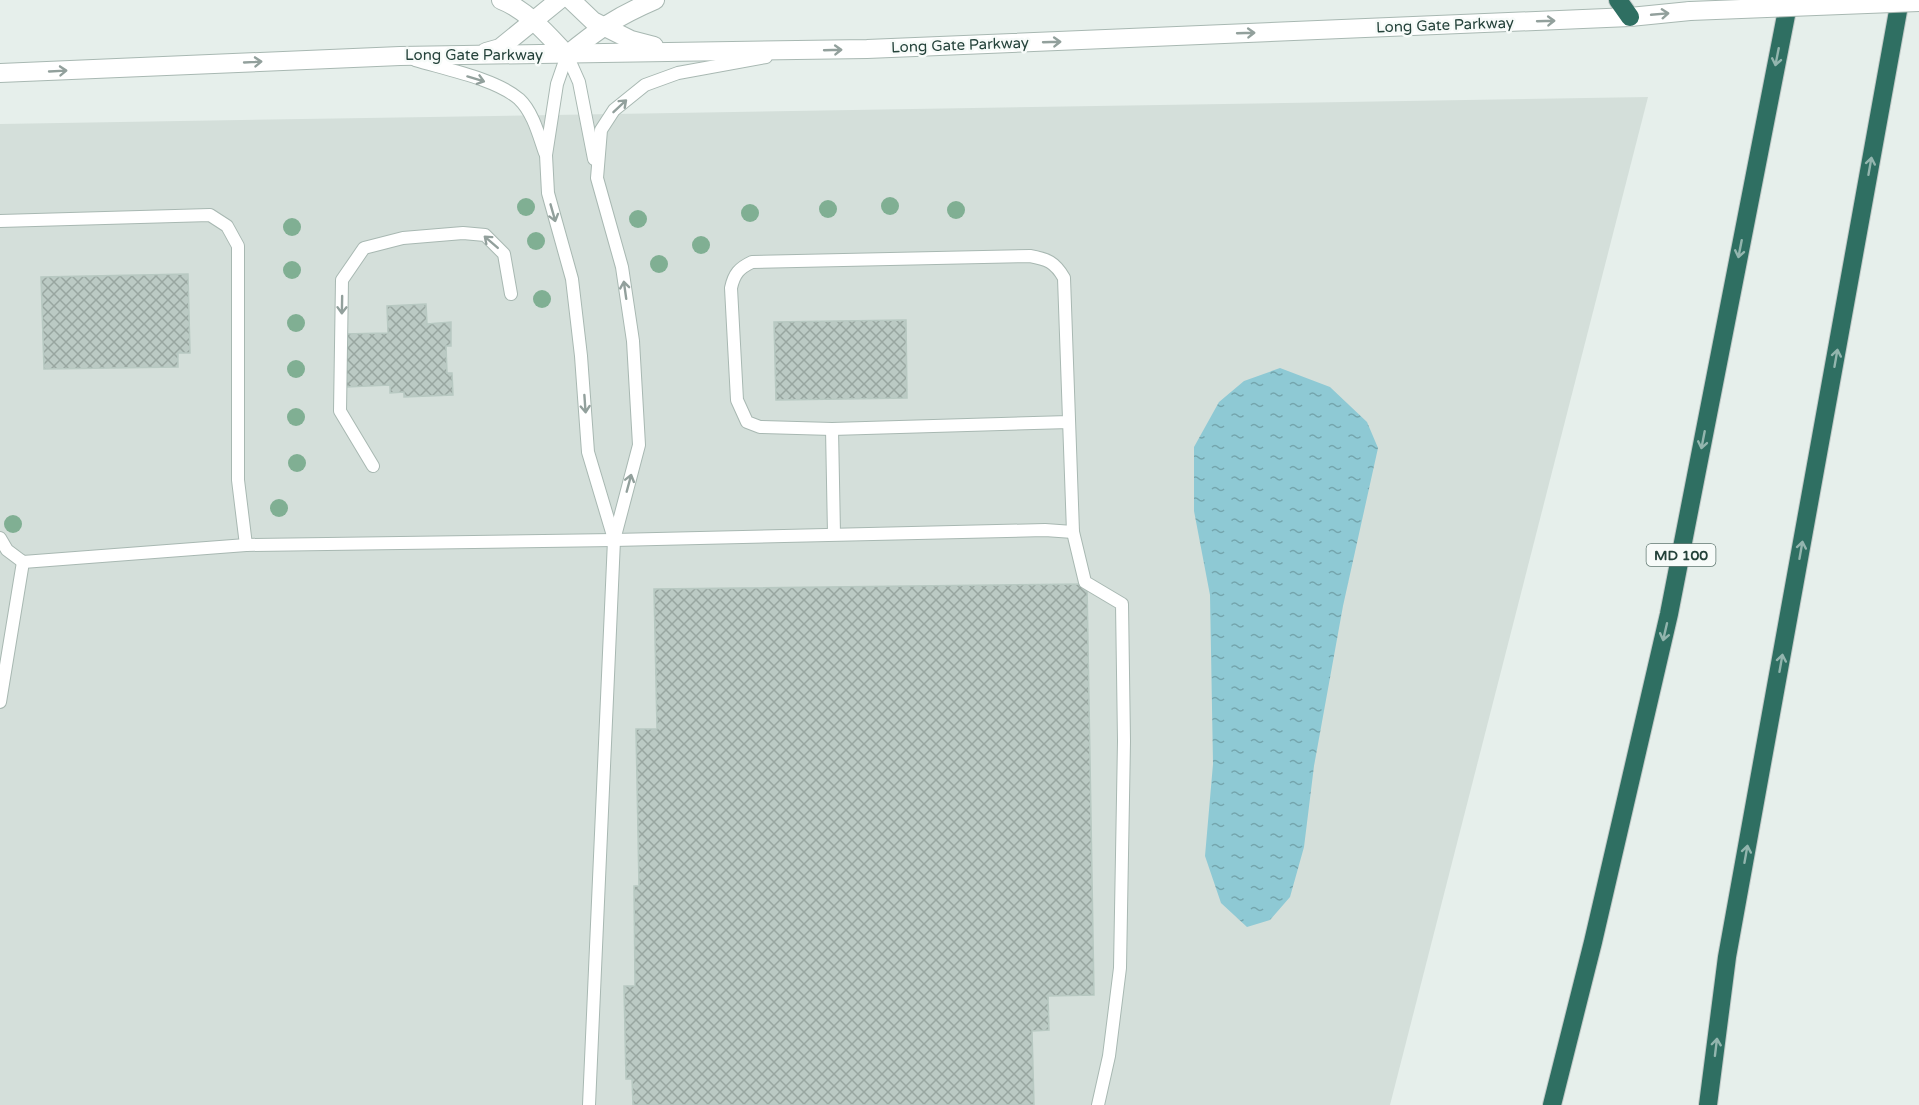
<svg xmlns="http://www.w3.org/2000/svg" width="1919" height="1105" font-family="'Varela Round',sans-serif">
	<defs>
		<pattern id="water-ripples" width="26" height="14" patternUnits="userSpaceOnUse" patternTransform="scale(1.5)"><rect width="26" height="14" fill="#8ec9d4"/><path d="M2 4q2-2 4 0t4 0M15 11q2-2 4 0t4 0" fill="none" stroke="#74a5ad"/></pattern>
		<pattern id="building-cross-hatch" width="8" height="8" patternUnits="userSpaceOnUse" patternTransform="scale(1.5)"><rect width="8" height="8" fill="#bbcac4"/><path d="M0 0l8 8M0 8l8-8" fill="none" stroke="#98a6a0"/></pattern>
	</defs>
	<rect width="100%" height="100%" fill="#e6efeb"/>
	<polygon fill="#d4dfda" points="1648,97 1390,1105 0,1105 0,124"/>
	<polygon fill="url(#water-ripples)" points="1280,368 1330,387 1367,422 1378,448 1343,606 1314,766 1304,847 1290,897 1270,920 1247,927 1221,903 1205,856 1213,764 1210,595 1194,511 1194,447 1219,402 1244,381"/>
	<g fill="url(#building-cross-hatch)" stroke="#b8c9c2" stroke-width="1.5">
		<polygon points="188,274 190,353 178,353 178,367 44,369 41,277"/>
		<polygon points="426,304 427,324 451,322 451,346 446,346 447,373 452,373 453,395 404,397 404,392 390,393 390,385 346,387 344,334 388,333 387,306"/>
		<polygon points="906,320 907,398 776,400 774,322"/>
		<polygon points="1087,584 1094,995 1048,996 1049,1030 1032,1031 1034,1105 633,1105 632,1079 626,1079 624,986 635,986 634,886 639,886 636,729 657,729 654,589"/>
	</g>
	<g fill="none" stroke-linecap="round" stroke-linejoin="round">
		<defs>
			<g id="service">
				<polyline points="567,55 557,84 546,155 548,193 572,279 581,356 588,452 614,539"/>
				<polyline points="567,55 579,82 594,159"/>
				<path d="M415,60C445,69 496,79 519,99C533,112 539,136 545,153"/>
				<polyline points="0,221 210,215 227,226 238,246 238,480 246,545"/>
				<path d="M1069,422L832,429L760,427L747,422L737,400L731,288C734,274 739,268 752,262L1030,256C1047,259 1055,262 1064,278L1073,532L1085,582L1122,604L1124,741L1120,968L1109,1056L1098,1105"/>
				<polyline points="832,429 834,534"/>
				<polyline points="373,466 340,411 342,280 364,248 403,238 463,233 485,235 504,254 511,294"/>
				<polyline points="0,538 7,550 23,562 246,545 614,540 1045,530 1073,532"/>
				<polyline points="0,702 23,562"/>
				<polyline points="589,1105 614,540 639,445 633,341 622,267 597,178 601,130 614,110 645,85 678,73 766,57"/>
			</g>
			<g id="tertiary">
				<path d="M501,0C527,10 548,35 567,55"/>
				<polyline points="571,0 593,21 631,40 654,46"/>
				<polyline points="486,52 500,48 559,0"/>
				<path d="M567,55C598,29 618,16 655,0"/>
				<polyline points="0,73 400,56 867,49 1630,17 1690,11"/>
			</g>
			<g id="motorway">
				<polyline points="1618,0 1630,17"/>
				<polyline points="1552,1105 1593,942 1669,614 1789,0"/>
				<polyline points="1708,1105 1727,957 1900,0"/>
			</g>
		</defs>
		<use href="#service" stroke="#a8b8b2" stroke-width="14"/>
		<use href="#tertiary" stroke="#a8b8b2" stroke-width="20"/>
		<use href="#motorway" stroke="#c2cac8" stroke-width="20"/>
		<use href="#service" stroke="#fff" stroke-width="12"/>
		<use href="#tertiary" stroke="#fff" stroke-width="18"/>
		<use href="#motorway" stroke="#2f6f62" stroke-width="18"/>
		<defs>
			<polyline id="tertiary-bridge" points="1690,11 1919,2"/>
		</defs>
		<use href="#tertiary-bridge" stroke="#a8b8b2" stroke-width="20" stroke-linecap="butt"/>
		<use href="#tertiary-bridge" stroke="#fff" stroke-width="18"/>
	</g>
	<g fill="#80af93">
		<circle cx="890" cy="206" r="9"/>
		<circle cx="526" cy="207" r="9"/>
		<circle cx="828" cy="209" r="9"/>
		<circle cx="956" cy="210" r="9"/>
		<circle cx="750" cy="213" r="9"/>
		<circle cx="638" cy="219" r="9"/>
		<circle cx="292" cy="227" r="9"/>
		<circle cx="536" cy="241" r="9"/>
		<circle cx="701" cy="245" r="9"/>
		<circle cx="659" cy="264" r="9"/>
		<circle cx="292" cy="270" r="9"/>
		<circle cx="542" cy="299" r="9"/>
		<circle cx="296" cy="323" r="9"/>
		<circle cx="296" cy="369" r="9"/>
		<circle cx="296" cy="417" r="9"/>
		<circle cx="297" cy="463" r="9"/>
		<circle cx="279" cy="508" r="9"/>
		<circle cx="13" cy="524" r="9"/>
	</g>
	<defs><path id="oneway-shaft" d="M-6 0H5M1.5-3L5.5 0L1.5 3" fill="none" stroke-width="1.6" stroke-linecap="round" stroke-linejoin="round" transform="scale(1.5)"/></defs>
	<g stroke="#92a09c">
		<use href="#oneway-shaft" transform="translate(1660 14) rotate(-5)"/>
		<use href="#oneway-shaft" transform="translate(1546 21) rotate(-2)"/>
		<use href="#oneway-shaft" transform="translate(1246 33) rotate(-2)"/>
		<use href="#oneway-shaft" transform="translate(1052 42) rotate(-2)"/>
		<use href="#oneway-shaft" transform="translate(833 50) rotate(-2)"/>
		<use href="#oneway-shaft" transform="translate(253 62) rotate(-3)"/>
		<use href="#oneway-shaft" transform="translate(58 71) rotate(-3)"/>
		<use href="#oneway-shaft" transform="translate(476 79) rotate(17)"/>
		<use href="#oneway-shaft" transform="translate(620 106) rotate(-43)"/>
		<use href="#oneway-shaft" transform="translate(553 213) rotate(74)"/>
		<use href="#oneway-shaft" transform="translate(491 242) rotate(-139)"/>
		<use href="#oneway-shaft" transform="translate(625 290) rotate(-98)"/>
		<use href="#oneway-shaft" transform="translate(342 305) rotate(91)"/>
		<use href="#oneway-shaft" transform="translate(585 404) rotate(86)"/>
		<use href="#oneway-shaft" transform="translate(629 483) rotate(-75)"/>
	</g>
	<g stroke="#93b5ae">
		<use href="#oneway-shaft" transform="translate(1777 57) rotate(101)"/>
		<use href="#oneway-shaft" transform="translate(1870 166) rotate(-80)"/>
		<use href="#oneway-shaft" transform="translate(1740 249) rotate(101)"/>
		<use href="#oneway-shaft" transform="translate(1836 358) rotate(-80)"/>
		<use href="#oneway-shaft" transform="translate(1703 440) rotate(101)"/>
		<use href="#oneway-shaft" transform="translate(1801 550) rotate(-80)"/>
		<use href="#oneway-shaft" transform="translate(1665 632) rotate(103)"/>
		<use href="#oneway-shaft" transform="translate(1781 663) rotate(-80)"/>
		<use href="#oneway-shaft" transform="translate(1746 854) rotate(-80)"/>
		<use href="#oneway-shaft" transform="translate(1716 1047) rotate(-83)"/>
	</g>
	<g text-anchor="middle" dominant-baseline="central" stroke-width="5" stroke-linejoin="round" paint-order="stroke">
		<rect fill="#f7fbf9" stroke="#637a73" stroke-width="1.5" x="1646.5" y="544" width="69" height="22" rx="4.5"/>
		<g font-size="14" font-weight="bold" fill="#24423a">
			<text x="1681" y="555">MD 100</text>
		</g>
		<g font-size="15" fill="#24423a" stroke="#f7fbf9">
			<text transform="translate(1445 25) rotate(-2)">Long Gate Parkway</text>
			<text transform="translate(960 45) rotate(-2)">Long Gate Parkway</text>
			<text x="474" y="55">Long Gate Parkway</text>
		</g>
	</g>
</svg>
